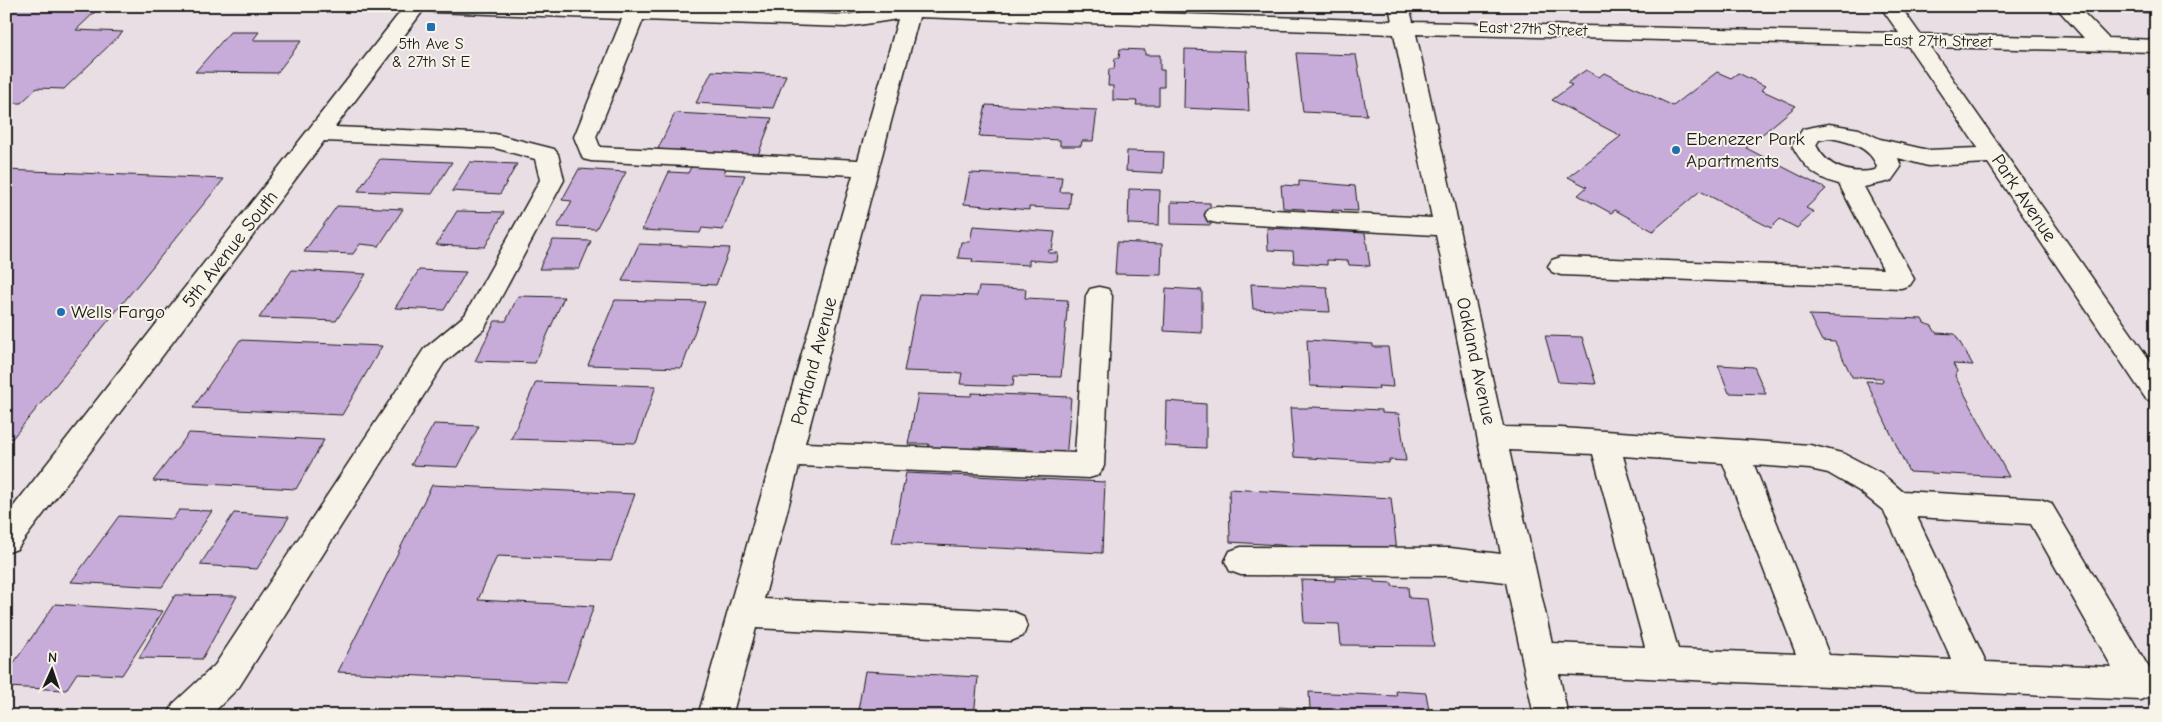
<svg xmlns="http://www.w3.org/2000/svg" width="2162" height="722" font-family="'Comic Neue',sans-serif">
	<rect width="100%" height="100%" fill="#e9dee4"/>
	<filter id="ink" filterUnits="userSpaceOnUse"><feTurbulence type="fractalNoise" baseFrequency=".02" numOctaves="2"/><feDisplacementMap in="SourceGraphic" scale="10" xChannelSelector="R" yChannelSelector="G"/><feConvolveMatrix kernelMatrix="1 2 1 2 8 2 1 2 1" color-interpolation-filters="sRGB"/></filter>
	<g filter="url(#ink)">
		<g fill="#c7acda" stroke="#1c1c1c">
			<polygon points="6,6 98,9 76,30 123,32 64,89 37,88 21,103 6,103"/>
			<polygon points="2119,6 2156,6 2156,13 2125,12"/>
			<polygon points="230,32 259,32 253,40 302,40 277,73 195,72"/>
			<polygon points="1120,49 1145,50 1145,55 1160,55 1160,70 1164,70 1164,87 1159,87 1159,105 1136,105 1137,101 1113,100 1113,86 1108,86 1109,69 1114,69 1115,58 1119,58"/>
			<polygon points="1185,49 1246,51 1249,111 1184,108"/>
			<polygon points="1296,53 1356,55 1367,115 1303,112"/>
			<polygon points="1586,70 1599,77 1604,73 1673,106 1717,72 1731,78 1738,73 1765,86 1761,90 1796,106 1746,148 1826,189 1806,208 1814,212 1797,228 1780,219 1771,228 1700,191 1653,231 1615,210 1611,213 1578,195 1587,187 1568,177 1621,136 1552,100 1572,85 1567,83"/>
			<polygon points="712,71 786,75 773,108 696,103"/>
			<polygon points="986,105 1097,110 1093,141 1082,141 1081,146 1060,146 1060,140 979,136"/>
			<polygon points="675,113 772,118 758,155 657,151"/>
			<polygon points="1127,151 1164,152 1163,173 1126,171"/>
			<polygon points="380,159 452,162 432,194 358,191"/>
			<polygon points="470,162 517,164 500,194 452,191"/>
			<polygon points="691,167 726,168 724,174 745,175 723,230 702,228 700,233 642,230 669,172 688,173"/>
			<polygon points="579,169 626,172 596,229 557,227 572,201 562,200"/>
			<polygon points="6,170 224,179 6,446"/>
			<polygon points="970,173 1062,177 1060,192 1071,192 1069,209 1029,207 1029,210 964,204"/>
			<polygon points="1299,181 1355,186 1358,211 1332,210 1333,215 1305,214 1304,209 1283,208 1281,185 1299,186"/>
			<polygon points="1129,189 1160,190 1159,225 1128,224"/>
			<polygon points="1171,202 1210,203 1211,225 1171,224"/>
			<polygon points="337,206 403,209 379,246 360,244 353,254 304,252"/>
			<polygon points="457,211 504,212 485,247 436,245"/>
			<polygon points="973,226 1055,232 1052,250 1049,250 1048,253 1058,253 1057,262 1029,260 1029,265 972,262 973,259 958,258 961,242 970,242"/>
			<polygon points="1267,228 1365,233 1370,266 1349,265 1348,261 1327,260 1327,265 1294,263 1293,251 1268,250"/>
			<polygon points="553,240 591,241 579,269 539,269"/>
			<polygon points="1117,242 1162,244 1161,275 1115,274"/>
			<polygon points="639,244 730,248 716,285 622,281"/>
			<polygon points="292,270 366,274 336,321 259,318"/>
			<polygon points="419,270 466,272 444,310 395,308"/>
			<polygon points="1251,284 1327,287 1330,312 1253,309"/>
			<polygon points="979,287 1026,289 1025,298 1068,300 1061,377 1014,376 1013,386 960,384 962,373 904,371 919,294 977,296"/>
			<polygon points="1166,288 1202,290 1202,333 1164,331"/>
			<polygon points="518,296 564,297 535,363 475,361 495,321 506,321"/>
			<polygon points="615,300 705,302 682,368 588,365"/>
			<polygon points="1809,315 1922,319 1924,323 1932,326 1936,333 1955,334 1973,365 1953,364 1957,371 1955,376 2009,477 1909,472 1866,381 1883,382 1882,378 1852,377 1835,342 1822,341"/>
			<polygon points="1545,336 1582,337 1596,384 1558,382"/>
			<polygon points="240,340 382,346 342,415 193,408"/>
			<polygon points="1307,340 1373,344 1373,347 1388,347 1393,387 1378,386 1379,389 1310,386"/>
			<polygon points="1718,365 1754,367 1766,394 1729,393"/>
			<polygon points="536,382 656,386 636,443 511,439"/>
			<polygon points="972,393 1071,397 1066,460 1025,458 1026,449 974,447 973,457 927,455 929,444 908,444 918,394 971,396"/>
			<polygon points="1166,401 1206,404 1206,448 1165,446"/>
			<polygon points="1312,407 1382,410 1382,413 1399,414 1406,461 1389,460 1389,463 1294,457 1290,408 1312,408"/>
			<polygon points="434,424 479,426 458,467 411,465"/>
			<polygon points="189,433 324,440 296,489 153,481"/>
			<polygon points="906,473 1105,482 1102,553 892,543"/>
			<polygon points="432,485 635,494 611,561 497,556 478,600 594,606 566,683 338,672"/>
			<polygon points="1229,489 1391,498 1397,552 1230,542"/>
			<polygon points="179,510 212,511 162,587 71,582 119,516 173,519"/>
			<polygon points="234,513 289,517 257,569 200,565"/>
			<polygon points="1335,578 1374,580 1374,582 1392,583 1392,586 1408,587 1409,598 1427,599 1434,646 1341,645 1339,624 1304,623 1301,580 1335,581"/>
			<polygon points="175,595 237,596 202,659 139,658"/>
			<polygon points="55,604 163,611 122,675 77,673 66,690 6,687 6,674"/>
			<polygon points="865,671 978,677 974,716 857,716"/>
			<polygon points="1396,691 1426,693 1430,716 1280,716 1279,707 1310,709 1309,692 1397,696"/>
		</g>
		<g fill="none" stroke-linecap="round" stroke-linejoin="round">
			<defs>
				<path id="minor" d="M405,6H610L846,15L881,9L879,6H946L1392,21L1389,6H1409L1413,22L1899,33L1880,6H1900L1920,34L2084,38L2055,6H2077L2108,38L2156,40V52L1930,47L2156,369V402L2146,399L1988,163L1928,166L1898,158L1901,167L1891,181L1864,187L1914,279L1910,285L1901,288L1561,275L1552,272L1548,266L1552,260L1561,257L1883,269L1839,184C1815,178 1803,166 1792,145L1803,129L1829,124L1859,129L1880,139L1928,150L1978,148L1908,46L1416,34L1458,223L1460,227L1459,229L1503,427L1561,428L1810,445L1845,454L1881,473L1902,491L2040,499L2051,503L2152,673L2156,681L2152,695L2140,700L1559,674L1568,716H1534L1506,582L1450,576L1241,575L1230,571L1225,561L1230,551L1241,547L1450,548L1501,554L1436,235L1217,223L1208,221L1205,215L1208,209L1217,207L1432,218L1394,34L919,17L805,443L1075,453L1086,296L1090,289L1099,287L1108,289L1112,296L1104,466L1099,475L1089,478L799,466L764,599L1011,611L1023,616L1027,626L1023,636L1011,641L756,628L732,716H698L853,175L591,161L583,159L574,137L622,19L434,12L427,10L425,8L335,127L495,134L554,149L558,154L564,180L484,329L444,363L239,687L210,716H168L173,704L215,665L424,349L465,315L540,180L535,159L495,148L324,141L17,549L6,553V516ZM898,19L858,160L600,147L596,137L643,20L846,27ZM1829,138C1848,141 1871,147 1877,167L1875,170C1851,175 1827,168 1816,145L1819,140ZM1509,450L1593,454L1645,647L1552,643ZM1623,456L1723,463L1796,654L1678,649ZM1754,465L1810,469L1828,473L1859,491L1884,511L1952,660L1829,655ZM1917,517L2031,524L2112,667L1986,662Z"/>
			</defs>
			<use href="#minor" stroke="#1c1c1c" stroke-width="3"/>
			<use href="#minor" fill="#f7f3e8" fill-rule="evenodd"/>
		</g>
	</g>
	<g fill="#1f6fb2" stroke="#f7f3e8" stroke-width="2">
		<rect x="426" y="22" width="10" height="10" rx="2.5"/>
		<circle cx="1676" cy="150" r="5"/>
		<circle cx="61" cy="312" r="5"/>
	</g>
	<g text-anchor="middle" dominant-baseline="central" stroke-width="4" stroke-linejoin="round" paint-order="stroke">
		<g font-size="16" fill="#1c1c1c" stroke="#f7f3e8">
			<text transform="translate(1533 29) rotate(2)">East 27th Street</text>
			<text transform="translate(1938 41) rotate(1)">East 27th Street</text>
		</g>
		<g font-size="16" fill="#1c1c1c" stroke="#f7f3e8">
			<text x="431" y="44">5th Ave S<tspan x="431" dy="18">&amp; 27th St E</tspan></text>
		</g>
		<g font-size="19" fill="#1c1c1c" stroke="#f7f3e8" text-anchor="start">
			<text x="1686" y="139">Ebenezer Park<tspan x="1686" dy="22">Apartments</tspan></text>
			<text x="71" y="312">Wells Fargo</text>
		</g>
		<g font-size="19" fill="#1c1c1c" stroke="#f7f3e8">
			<text transform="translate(2024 198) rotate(56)">Park Avenue</text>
			<text transform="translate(230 249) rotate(-52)">5th Avenue South</text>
			<text transform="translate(814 361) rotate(-75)">Portland Avenue</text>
			<text transform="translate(1476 361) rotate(78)">Oakland Avenue</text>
		</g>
	</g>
	<rect width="2162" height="722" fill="none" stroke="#f7f3e8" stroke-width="25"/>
	<rect x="12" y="12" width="2137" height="697" fill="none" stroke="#1c1c1c" stroke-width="2" filter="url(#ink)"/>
	<g transform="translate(52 670) rotate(3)" stroke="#f7f3e8" stroke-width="4" paint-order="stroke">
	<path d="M0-4L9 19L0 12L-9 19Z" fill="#1c1c1c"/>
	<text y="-8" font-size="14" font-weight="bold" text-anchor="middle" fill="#1c1c1c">N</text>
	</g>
</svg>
